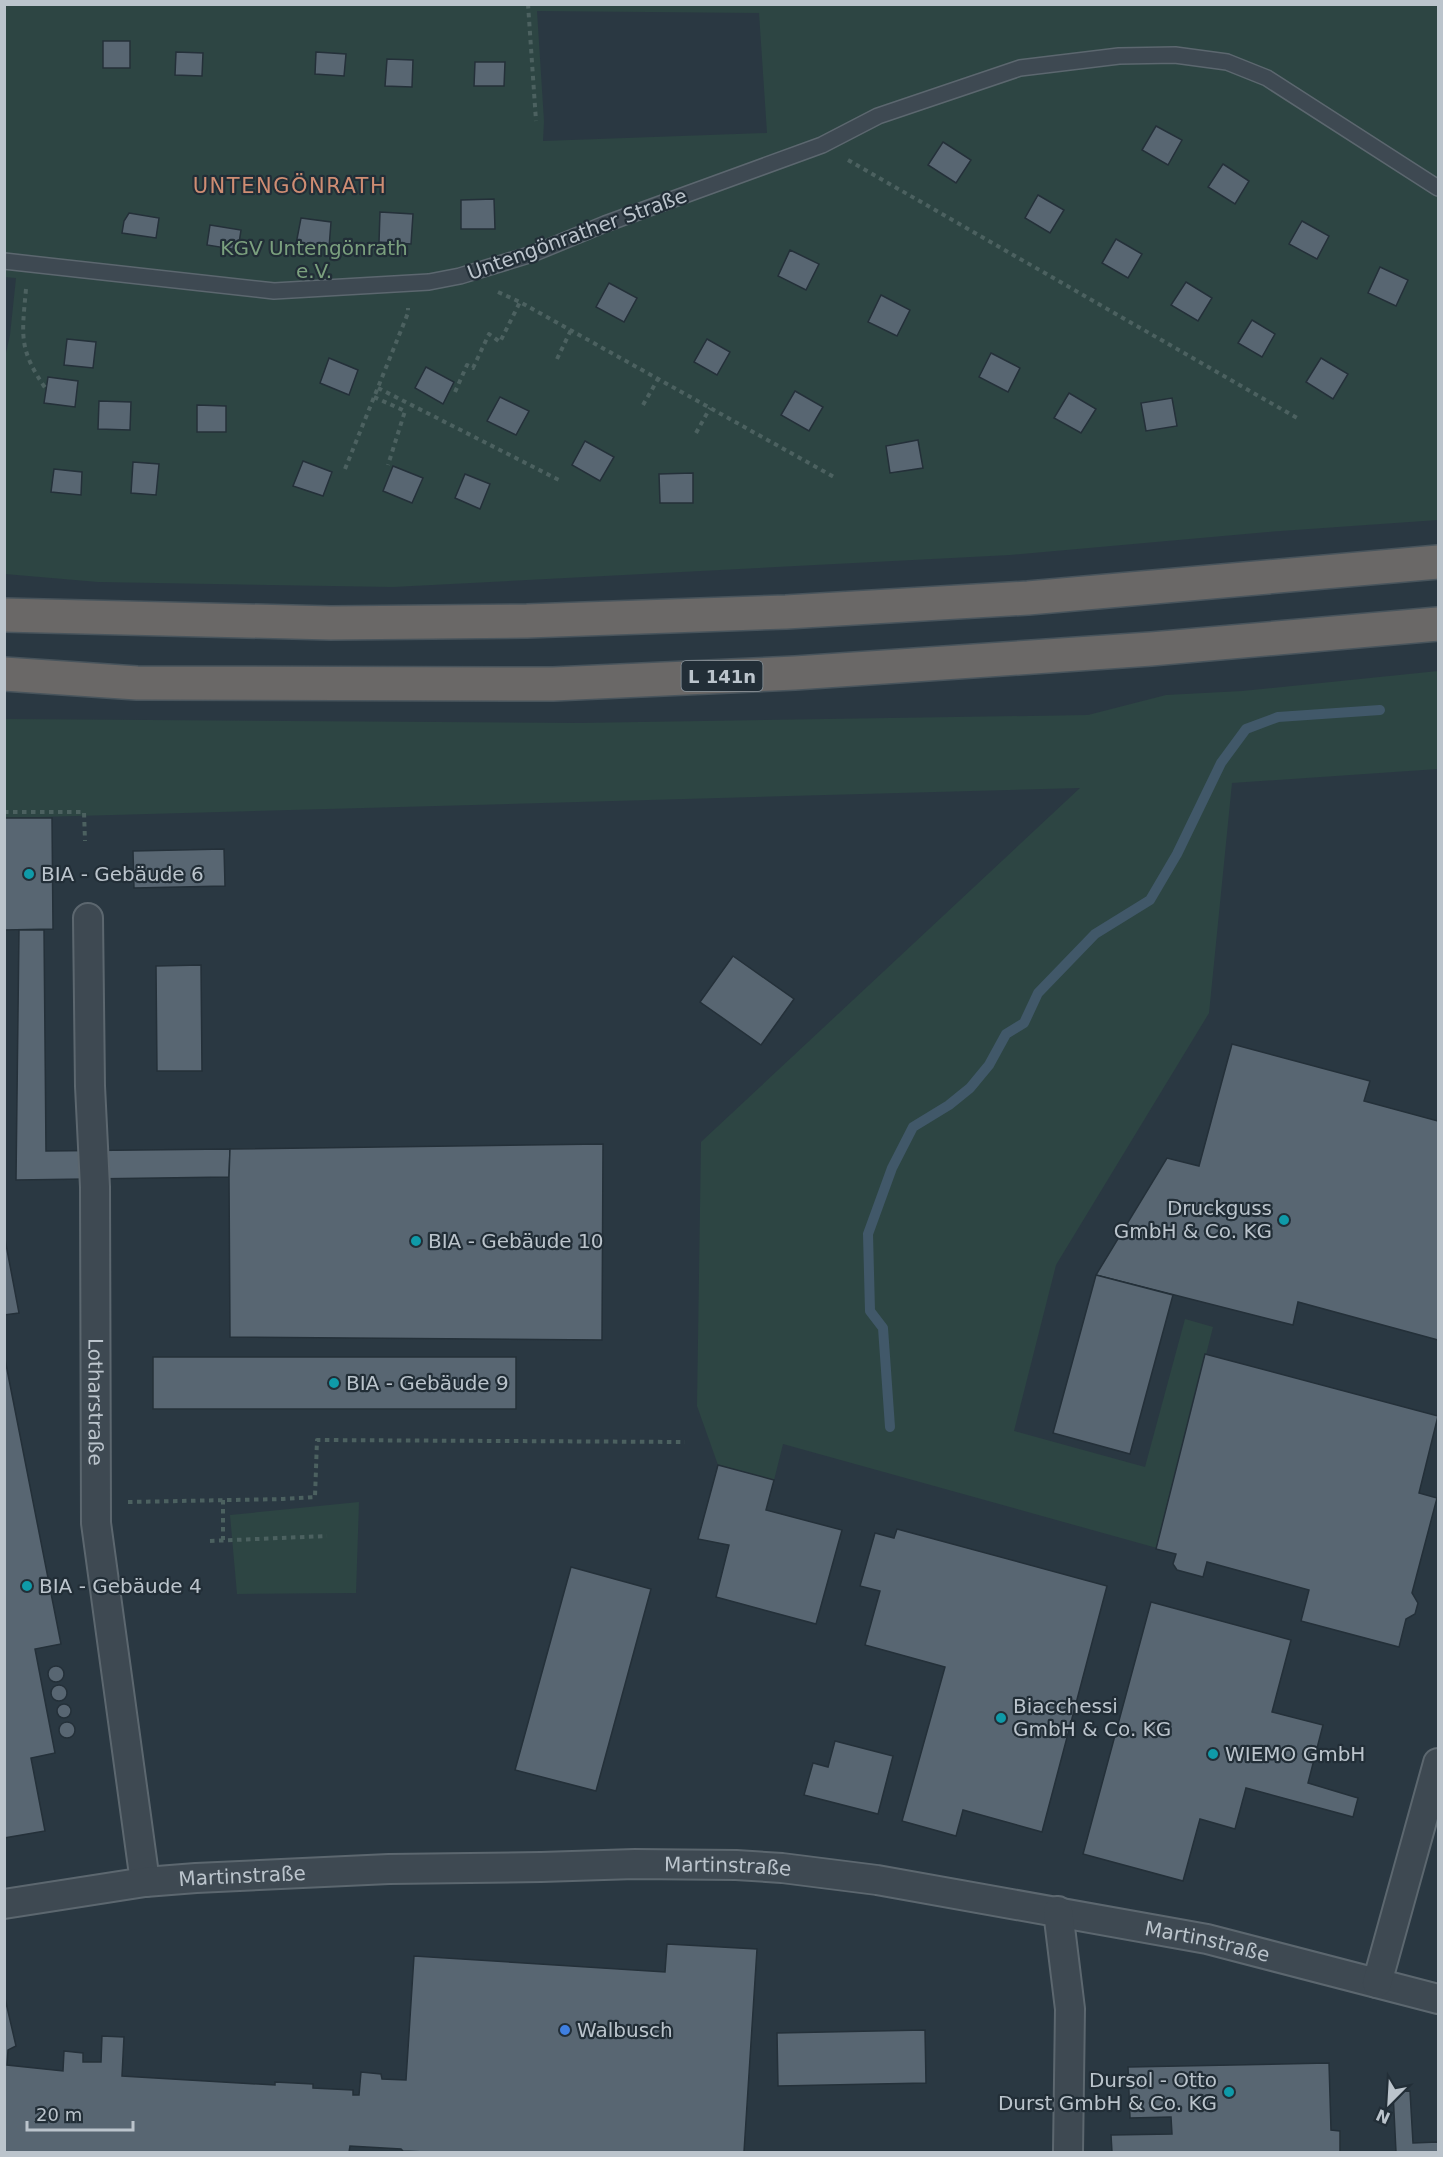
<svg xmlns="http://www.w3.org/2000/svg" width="1443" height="2157" font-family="'DejaVu Sans',sans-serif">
	<rect width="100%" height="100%" fill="#2a3842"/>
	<g fill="#2d4543" fill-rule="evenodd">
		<path d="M4,5H1438V520L1268,532L1010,555L393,587L98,582L5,574L4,362L10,335L16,278L4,277ZM537,11L759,13L767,133L543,141L544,121Z"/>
		<polygon points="1438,671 1438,769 1232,783 1209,1013 1056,1265 1014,1431 1145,1467 1185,1319 1213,1327 1157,1548 783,1444 774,1480 718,1465 697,1406 701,1142 1080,788 5,818 4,719 579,723 1088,715 1166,695 1242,691"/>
		<polygon points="359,1502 356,1593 237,1594 230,1515"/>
	</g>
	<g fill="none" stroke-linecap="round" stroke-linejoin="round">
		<polyline stroke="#415869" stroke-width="10" points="890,1427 883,1328 870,1311 868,1234 892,1168 913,1127 949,1105 970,1088 989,1065 1006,1034 1024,1023 1038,993 1095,934 1150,900 1177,854 1221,763 1246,729 1278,717 1380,710"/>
	</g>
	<g fill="#586672" stroke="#243039" stroke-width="1.5">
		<rect x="103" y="41" width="27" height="27"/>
		<polygon points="176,52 203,53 202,76 175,75"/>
		<polygon points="316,52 346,54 344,76 315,74"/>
		<polygon points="387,59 413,60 412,87 385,86"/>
		<polygon points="475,62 505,62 504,86 474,86"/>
		<polygon points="1156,126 1182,140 1168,165 1142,150"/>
		<polygon points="943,142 971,160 956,183 928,165"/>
		<polygon points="1223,164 1249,181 1235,204 1208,187"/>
		<polygon points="1038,195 1064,210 1050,233 1025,218"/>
		<polygon points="494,199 495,229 461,229 461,200"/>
		<polygon points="380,212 413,214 411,244 379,242"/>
		<polygon points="129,213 159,218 156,238 122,233 124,221"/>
		<polygon points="301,218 331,222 329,248 296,244"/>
		<polygon points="1302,221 1329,236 1317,259 1289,244"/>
		<polygon points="210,225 241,230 238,250 207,245"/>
		<polygon points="1116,239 1142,254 1128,278 1102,263"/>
		<polygon points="790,250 819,264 806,290 778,276"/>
		<polygon points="1380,267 1408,280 1396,306 1368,293"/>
		<polygon points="1186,282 1212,298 1198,321 1171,305"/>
		<polygon points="609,283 637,298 624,322 596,307"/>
		<polygon points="881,295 910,310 897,336 868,322"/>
		<polygon points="1252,320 1275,334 1262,357 1238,343"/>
		<polygon points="67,339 96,342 93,368 64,365"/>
		<polygon points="707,339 730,352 717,375 694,362"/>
		<polygon points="991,353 1020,368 1008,392 979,377"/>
		<polygon points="329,358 358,370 349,395 320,383"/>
		<polygon points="1321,358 1348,374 1333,399 1306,382"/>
		<polygon points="426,367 454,382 443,404 415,388"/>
		<polygon points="48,377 78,381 75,407 44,403"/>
		<polygon points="795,391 823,407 809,431 781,415"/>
		<polygon points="1069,393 1096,409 1081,433 1054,418"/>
		<polygon points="500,397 529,411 516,435 487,421"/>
		<polygon points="1172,398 1177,426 1146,431 1141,403"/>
		<polygon points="99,401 131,402 130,430 98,429"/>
		<polygon points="197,405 226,406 226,432 197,432"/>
		<polygon points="918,440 923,468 890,473 886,446"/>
		<polygon points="585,441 614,457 600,481 572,465"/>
		<polygon points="303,461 332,472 323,496 293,486"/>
		<polygon points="133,462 159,464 156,495 131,493"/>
		<polygon points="393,466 423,478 412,503 383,491"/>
		<polygon points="54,469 82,472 81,495 51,492"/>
		<polygon points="693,473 693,503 660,503 659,474"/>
		<polygon points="465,474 490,484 480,509 455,498"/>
		<polygon points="4,818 52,818 53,929 4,930"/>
		<polygon points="224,849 225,886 134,888 133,851"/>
		<polygon points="19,930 44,930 46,1151 230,1149 229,1177 16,1180"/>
		<polygon points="733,956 794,999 761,1045 700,1002"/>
		<polygon points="201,965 202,1071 157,1071 156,966"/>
		<polygon points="1232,1044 1370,1081 1364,1101 1438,1121 1438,1340 1298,1302 1293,1325 1096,1275 1167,1158 1199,1166"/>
		<polygon points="603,1144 602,1340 230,1337 229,1177 230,1149"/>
		<polygon points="4,1234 19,1313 4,1315"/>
		<polygon points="1096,1275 1173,1295 1130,1454 1053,1433"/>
		<polygon points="4,1354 61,1644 35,1649 55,1753 31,1758 45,1831 4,1838"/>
		<polygon points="1205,1354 1438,1416 1419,1493 1437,1498 1412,1593 1418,1603 1415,1614 1406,1619 1399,1647 1301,1621 1309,1590 1207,1562 1203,1577 1177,1570 1173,1564 1176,1554 1156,1549"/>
		<rect x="153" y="1357" width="363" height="52"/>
		<polygon points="718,1465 774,1480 766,1510 842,1530 816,1624 716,1597 729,1545 698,1539"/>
		<polygon points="897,1529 1107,1586 1042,1832 963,1810 956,1836 902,1821 945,1667 865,1645 880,1591 860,1586 875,1533 894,1538"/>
		<polygon points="571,1567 651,1589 596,1791 515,1770"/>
		<polygon points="1151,1602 1291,1640 1272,1712 1323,1725 1308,1783 1358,1798 1353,1817 1246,1788 1235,1829 1200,1819 1183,1881 1083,1854"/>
		<circle cx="56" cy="1674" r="8"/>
		<circle cx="59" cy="1693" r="8"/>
		<circle cx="64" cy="1711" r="7"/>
		<circle cx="67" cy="1730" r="8"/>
		<polygon points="835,1741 893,1756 878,1814 804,1795 813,1763 828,1767"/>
		<polygon points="667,1944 757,1949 744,2152 425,2152 403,2151 401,2149 350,2146 349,2152 4,2152 4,1994 16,2046 8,2050 7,2065 63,2071 64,2051 83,2053 83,2062 101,2062 102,2036 124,2037 122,2076 275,2085 275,2082 313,2084 313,2088 353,2090 353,2095 359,2095 361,2072 381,2074 382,2079 406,2080 414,1956 665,1972"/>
		<polygon points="925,2030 926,2083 778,2086 777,2033"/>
		<polygon points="1329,2063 1331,2130 1340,2131 1340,2152 1112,2152 1111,2135 1172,2134 1171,2117 1130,2118 1128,2067"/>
		<polygon points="1410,2091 1413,2143 1438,2142 1438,2152 1396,2152 1393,2092"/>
	</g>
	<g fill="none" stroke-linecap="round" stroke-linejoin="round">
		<defs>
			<polyline id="service" points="4,261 274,291 429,282 460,276 532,254 605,224 822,145 878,116 1020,68 1119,56 1175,55 1227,62 1267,78 1438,188"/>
			<g id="minor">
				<path id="s1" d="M88,918L90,1086L95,1187L96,1523L145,1882"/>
				<path id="s2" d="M4,1904L145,1882L196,1878L389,1869L541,1867L635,1864L736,1865L782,1868L877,1880L1207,1939L1438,1999"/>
				<polyline points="1058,1911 1070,2009 1068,2152"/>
				<polyline points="1377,1983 1438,1763"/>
			</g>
			<g id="trunk">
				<polyline points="4,615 331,623 527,621 786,612 1028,598 1438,562"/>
				<polyline points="4,674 137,683 553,684 795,673 1151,649 1438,624"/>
			</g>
		</defs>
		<use href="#service" stroke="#5c676f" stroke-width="18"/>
		<use href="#minor" stroke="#5c676f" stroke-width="32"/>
		<use href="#trunk" stroke="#48545c" stroke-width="36"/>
		<g stroke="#4c6160" stroke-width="4" stroke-dasharray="4.5 4.5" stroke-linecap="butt">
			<polyline points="528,4 536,121"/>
			<polyline points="848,160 1297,418"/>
			<path d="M26,289C22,335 18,349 46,389"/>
			<polyline points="498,292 520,302 834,477"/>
			<polyline points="557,359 571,330"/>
			<polyline points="378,388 559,480"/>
			<polyline points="455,392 467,365 473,368 489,334 500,342 520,302"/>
			<polyline points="374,397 405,411 388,465"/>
			<polyline points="643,405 658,379"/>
			<polyline points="696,433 710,408"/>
			<polyline points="345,469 408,313 408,308"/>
			<polyline points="4,812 84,812 85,841"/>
			<polyline points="223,1500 223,1540"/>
			<polyline points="128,1502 283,1499 315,1497 317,1440 685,1442"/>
			<polyline points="210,1541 327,1536"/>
		</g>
		<use href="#service" stroke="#3e4952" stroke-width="15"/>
		<use href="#minor" stroke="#3e4952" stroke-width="28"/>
		<use href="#trunk" stroke="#6a6867" stroke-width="33"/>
	</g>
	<g fill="#0f9aa8" stroke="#222e37" stroke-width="2">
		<circle cx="29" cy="874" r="6"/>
		<circle cx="1284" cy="1220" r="6"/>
		<circle cx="416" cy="1241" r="6"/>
		<circle cx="334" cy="1383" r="6"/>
		<circle cx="27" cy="1586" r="6"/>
		<circle cx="1001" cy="1718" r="6"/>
		<circle cx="1213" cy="1754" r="6"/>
		<circle cx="1229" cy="2092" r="6"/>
	</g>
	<circle fill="#3f7fe0" stroke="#222e37" stroke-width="2" cx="565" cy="2030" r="6"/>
	<g text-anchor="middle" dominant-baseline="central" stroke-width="4.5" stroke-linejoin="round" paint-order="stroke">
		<rect fill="#222e37" stroke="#8d979f" stroke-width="1.5" x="681.5" y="661" width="81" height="30" rx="4.5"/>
		<g font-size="18" font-weight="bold" fill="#bbc4cc">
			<text x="722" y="676">L 141n</text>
		</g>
		<g font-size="20" fill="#bbc4cc" stroke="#222e37">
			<text transform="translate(577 234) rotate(-20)">Untengönrather Straße</text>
			<text stroke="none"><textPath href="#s1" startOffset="484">Lotharstraße</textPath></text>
			<text stroke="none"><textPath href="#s2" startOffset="726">Martinstraße</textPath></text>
			<text stroke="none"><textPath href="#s2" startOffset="240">Martinstraße</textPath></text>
			<text stroke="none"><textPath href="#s2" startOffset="1212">Martinstraße</textPath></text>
		</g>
		<g font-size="20" fill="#7ba07e" stroke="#222e37">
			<text x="314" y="248">KGV Untengönrath<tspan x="314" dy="23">e.V.</tspan></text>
		</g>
		<g font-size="20" fill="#bbc4cc" stroke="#222e37" text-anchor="start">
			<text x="41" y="874">BIA - Gebäude 6</text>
			<text x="1272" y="1208" text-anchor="end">Druckguss<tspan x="1272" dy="23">GmbH &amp; Co. KG</tspan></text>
			<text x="428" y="1241">BIA - Gebäude 10</text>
			<text x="346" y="1383">BIA - Gebäude 9</text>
			<text x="39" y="1586">BIA - Gebäude 4</text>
			<text x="1013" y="1706">Biacchessi<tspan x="1013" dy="23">GmbH &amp; Co. KG</tspan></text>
			<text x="1225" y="1754">WIEMO GmbH</text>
			<text x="577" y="2030">Walbusch</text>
			<text x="1217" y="2080" text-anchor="end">Dursol - Otto<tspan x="1217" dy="23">Durst GmbH &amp; Co. KG</tspan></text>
		</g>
		<g font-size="21" letter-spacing="1.5" fill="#cf8d73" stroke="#222e37">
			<text x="290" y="186">UNTENGÖNRATH</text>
		</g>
	</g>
	<rect width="1443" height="2157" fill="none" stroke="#bbc4cc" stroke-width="12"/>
	<g transform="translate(1389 2103) rotate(204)" stroke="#222e37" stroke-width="4.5" paint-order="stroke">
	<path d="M0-4.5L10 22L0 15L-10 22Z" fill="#bbc4cc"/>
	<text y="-9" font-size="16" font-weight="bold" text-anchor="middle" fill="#bbc4cc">N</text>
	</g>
	<path d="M27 2121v9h106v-9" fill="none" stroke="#bbc4cc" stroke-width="3"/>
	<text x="36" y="2121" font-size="18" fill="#bbc4cc" stroke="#222e37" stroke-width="4.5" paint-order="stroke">20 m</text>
</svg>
